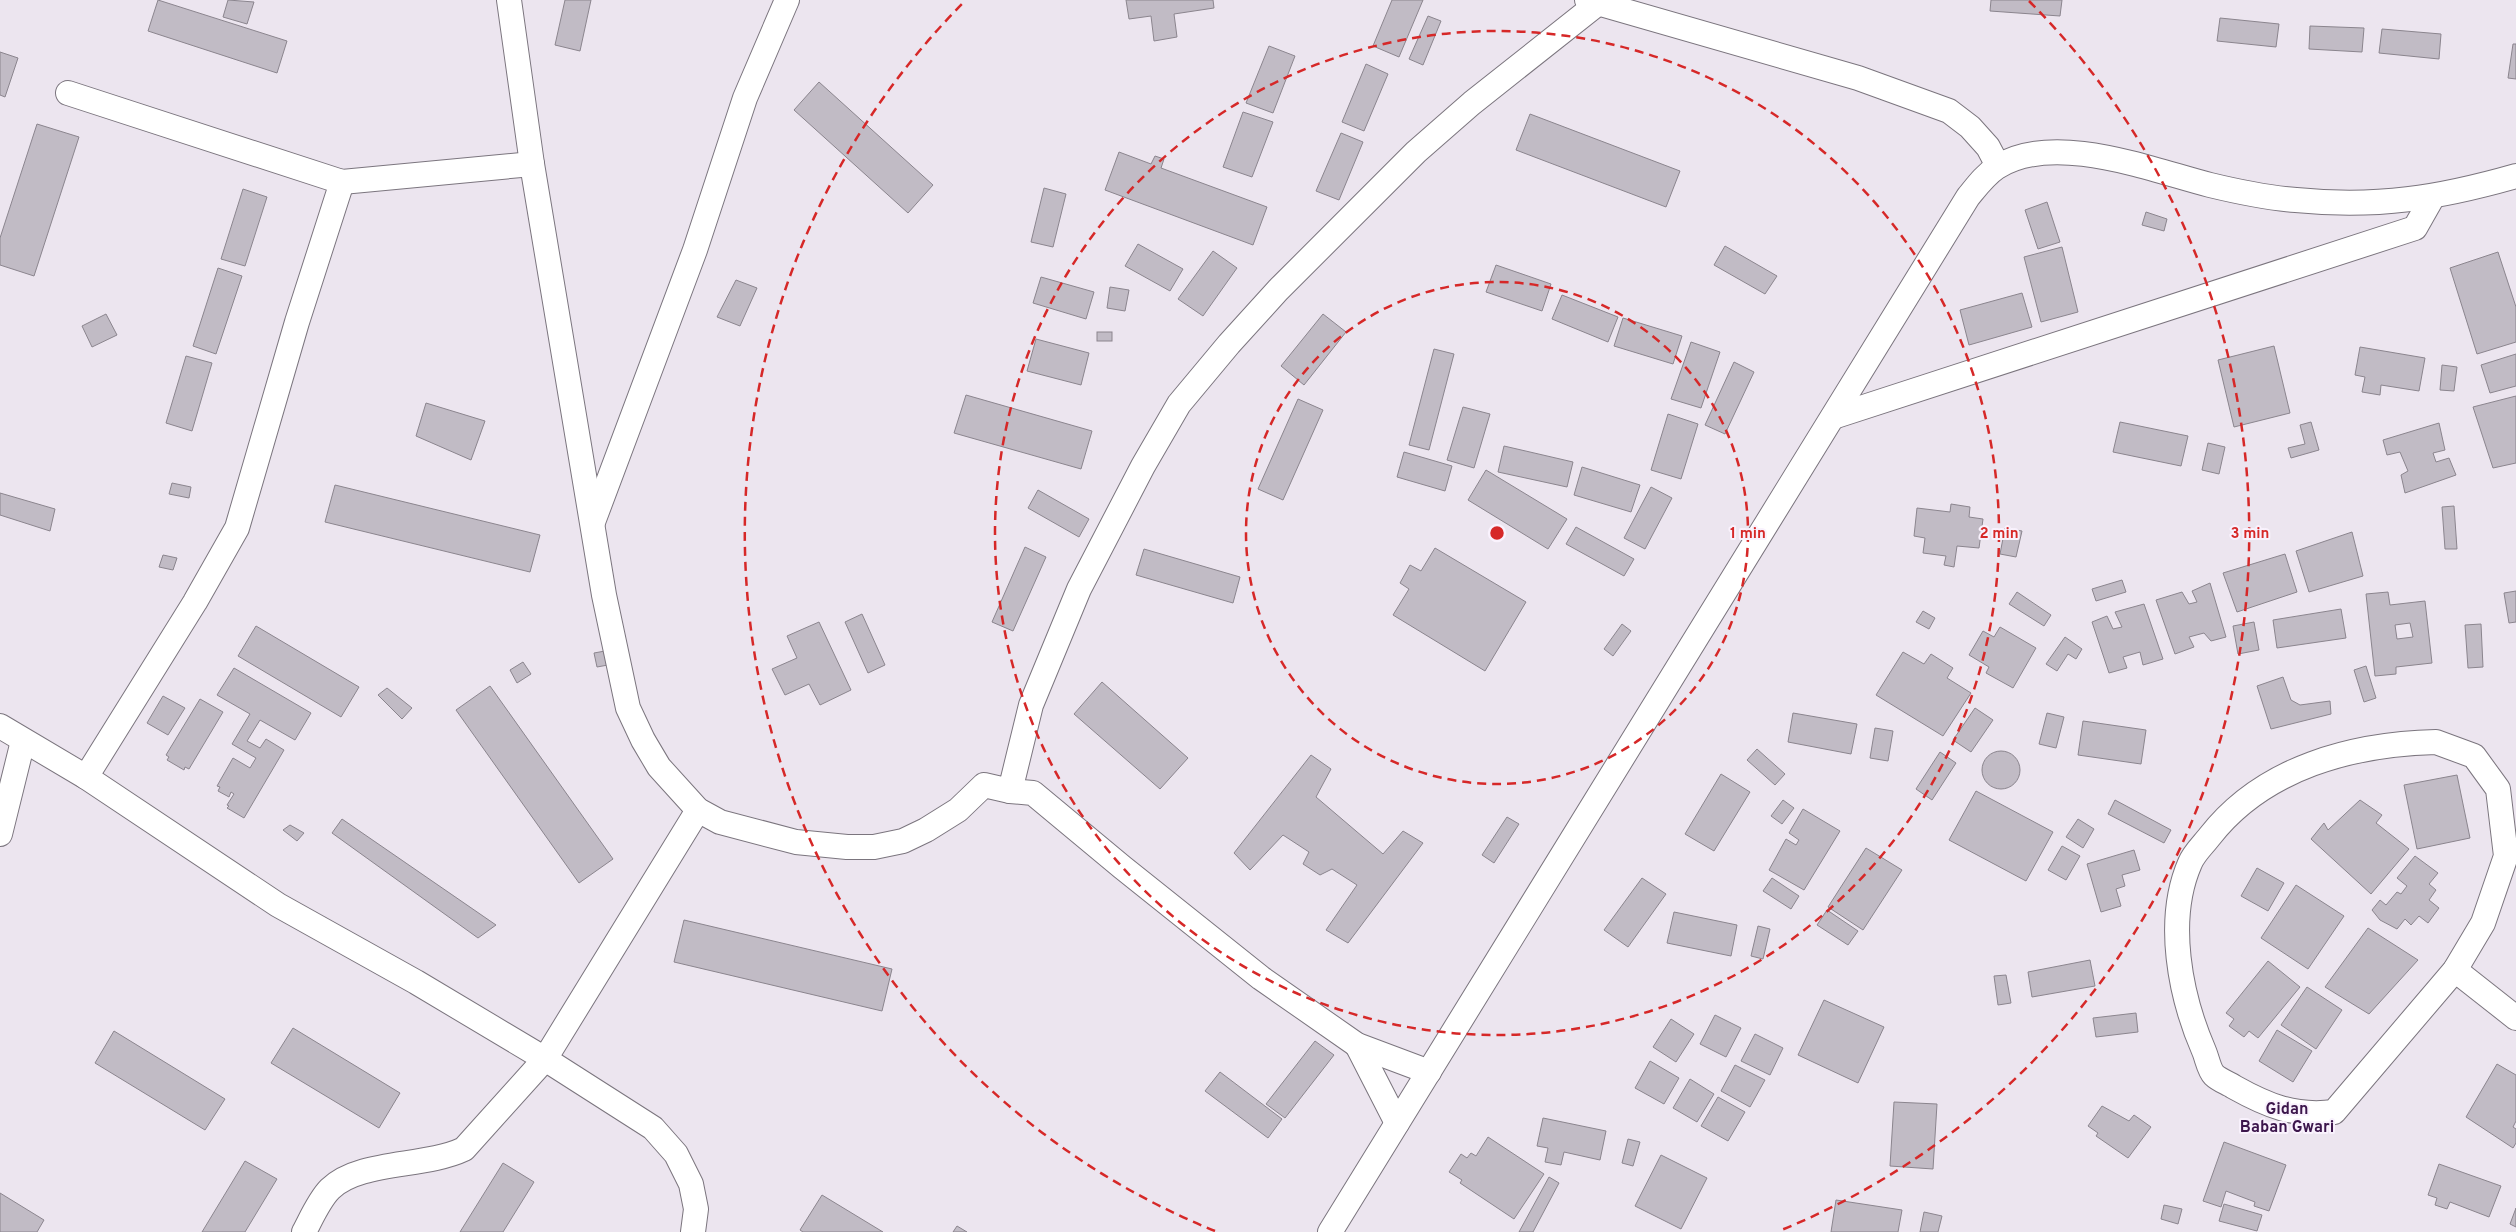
<svg xmlns="http://www.w3.org/2000/svg" width="2516" height="1232" font-family="Overpass,sans-serif">
	<rect width="100%" height="100%" fill="#ece5ef"/>
	<g fill="#c1bbc5" stroke="#8b858e" fill-rule="evenodd">
		<polygon points="158,0 287,41 277,73 148,31"/>
		<polygon points="228,0 254,2 247,24 223,17"/>
		<polygon points="565,0 591,0 580,51 555,45"/>
		<polygon points="1126,0 1213,0 1214,8 1174,14 1177,37 1154,41 1151,16 1129,19"/>
		<polygon points="1392,0 1423,0 1399,57 1373,46"/>
		<polygon points="1991,0 2062,0 2060,16 1990,11"/>
		<polygon points="1428,16 1441,21 1423,65 1409,59"/>
		<polygon points="2220,18 2279,24 2276,47 2217,41"/>
		<polygon points="2310,26 2364,28 2362,52 2309,49"/>
		<polygon points="2382,29 2441,34 2439,59 2379,53"/>
		<polygon points="2513,44 2516,44 2516,79 2508,78"/>
		<polygon points="1269,46 1295,56 1273,113 1246,103"/>
		<polygon points="0,52 18,58 5,97 0,95"/>
		<polygon points="1366,64 1388,74 1364,131 1342,122"/>
		<polygon points="819,82 933,185 908,213 794,110"/>
		<polygon points="1243,112 1273,122 1252,177 1223,167"/>
		<polygon points="1530,114 1680,171 1666,207 1516,150"/>
		<polygon points="37,124 79,137 34,276 0,265 0,238"/>
		<polygon points="1341,133 1363,142 1339,200 1316,191"/>
		<polygon points="1119,152 1151,164 1155,156 1164,159 1161,168 1267,207 1253,245 1105,190"/>
		<polygon points="1044,188 1066,194 1053,247 1031,242"/>
		<polygon points="243,189 267,197 245,266 221,259"/>
		<polygon points="2047,202 2060,242 2038,249 2025,210"/>
		<polygon points="2146,212 2167,219 2164,231 2142,225"/>
		<polygon points="1138,244 1183,269 1170,291 1125,266"/>
		<polygon points="1725,246 1777,276 1765,294 1714,265"/>
		<polygon points="2062,247 2078,312 2041,322 2024,257"/>
		<polygon points="1213,251 1237,268 1203,316 1178,299"/>
		<polygon points="2498,252 2516,307 2516,342 2477,354 2450,268"/>
		<polygon points="1496,265 1551,284 1542,311 1486,292"/>
		<polygon points="218,268 242,276 216,354 193,346"/>
		<polygon points="1041,277 1094,292 1086,319 1033,303"/>
		<polygon points="736,280 757,288 740,326 717,317"/>
		<polygon points="1110,287 1129,290 1125,311 1107,308"/>
		<polygon points="2022,293 2032,327 1969,345 1960,310"/>
		<polygon points="1562,295 1618,317 1608,342 1552,319"/>
		<polygon points="106,314 117,335 92,347 82,326"/>
		<polygon points="1323,314 1346,332 1304,385 1281,366"/>
		<polygon points="1623,318 1682,336 1673,364 1614,346"/>
		<rect x="1097" y="332" width="15" height="9"/>
		<polygon points="1036,339 1089,353 1081,385 1027,371"/>
		<polygon points="1691,342 1720,352 1701,408 1671,399"/>
		<polygon points="2274,346 2290,413 2234,427 2218,360"/>
		<polygon points="2360,347 2425,358 2419,391 2381,385 2380,395 2362,392 2365,377 2355,375"/>
		<polygon points="1434,349 1454,354 1429,450 1409,445"/>
		<polygon points="2516,354 2516,386 2490,393 2481,365"/>
		<polygon points="186,356 212,363 192,431 166,423"/>
		<polygon points="1734,362 1754,372 1725,434 1705,425"/>
		<polygon points="2442,365 2457,367 2454,391 2440,390"/>
		<polygon points="966,395 1092,431 1081,469 954,433"/>
		<polygon points="2516,396 2516,463 2493,468 2473,407"/>
		<polygon points="1298,399 1323,410 1283,500 1258,489"/>
		<polygon points="426,403 485,421 471,460 416,436"/>
		<polygon points="1463,407 1490,414 1474,468 1447,460"/>
		<polygon points="1668,414 1698,424 1681,479 1651,470"/>
		<polygon points="2120,422 2188,436 2181,466 2113,452"/>
		<polygon points="2311,422 2319,450 2291,458 2288,448 2305,444 2300,425"/>
		<polygon points="2439,423 2445,450 2433,453 2436,462 2449,458 2456,475 2405,493 2401,475 2408,471 2400,452 2387,455 2383,440"/>
		<polygon points="2208,443 2225,447 2219,474 2202,470"/>
		<polygon points="1504,446 1573,462 1567,487 1498,472"/>
		<polygon points="1404,452 1452,466 1445,491 1397,477"/>
		<polygon points="1582,467 1640,485 1631,512 1574,495"/>
		<polygon points="1486,470 1567,519 1548,549 1468,500"/>
		<polygon points="172,483 191,487 189,498 169,494"/>
		<polygon points="335,485 540,535 530,572 325,522"/>
		<polygon points="1651,487 1672,498 1645,549 1624,538"/>
		<polygon points="1038,490 1089,519 1079,537 1028,508"/>
		<polygon points="0,493 55,509 50,531 0,515"/>
		<polygon points="1951,504 1970,507 1969,517 1983,519 1979,548 1957,546 1954,567 1944,565 1946,556 1923,553 1925,538 1914,536 1917,508 1950,512"/>
		<polygon points="2454,506 2457,549 2445,549 2442,507"/>
		<polygon points="1576,527 1634,559 1624,576 1566,544"/>
		<polygon points="2005,528 2022,531 2016,557 2000,554"/>
		<polygon points="2352,532 2363,576 2309,592 2296,551"/>
		<polygon points="1025,547 1046,557 1013,631 992,622"/>
		<polygon points="1435,548 1526,602 1485,671 1393,615 1409,589 1400,583 1410,565 1421,571"/>
		<polygon points="1144,549 1240,577 1233,603 1136,575"/>
		<polygon points="2285,554 2297,592 2237,612 2223,573"/>
		<polygon points="163,555 177,558 173,570 159,567"/>
		<polygon points="2122,580 2126,592 2096,601 2092,589"/>
		<polygon points="2210,583 2226,637 2211,641 2204,633 2189,637 2194,647 2175,654 2156,600 2182,592 2189,604 2197,602 2192,591"/>
		<polygon points="2516,591 2516,622 2509,623 2504,593"/>
		<polygon points="2017,592 2051,615 2044,626 2009,604"/>
		<path d="M2388,592L2390,605L2425,601L2432,663L2396,667V674L2375,676L2366,594ZM2410,623L2413,637L2397,639L2395,625Z"/>
		<polygon points="2144,604 2163,659 2143,665 2140,652 2123,657 2127,668 2109,673 2092,622 2107,616 2113,629 2122,627 2115,612"/>
		<polygon points="2341,609 2346,638 2277,648 2273,620"/>
		<polygon points="1923,611 1935,618 1929,629 1916,622"/>
		<polygon points="862,614 885,665 868,673 845,622"/>
		<polygon points="819,622 851,690 820,705 809,684 785,695 772,669 797,658 787,636"/>
		<polygon points="2254,622 2259,650 2238,654 2233,626"/>
		<polygon points="1622,624 1631,631 1613,656 1604,649"/>
		<polygon points="2481,624 2483,667 2468,668 2465,625"/>
		<polygon points="256,626 359,687 341,717 238,656"/>
		<polygon points="2000,627 2036,648 2013,688 1986,673 1989,667 1969,655 1983,631 1994,637"/>
		<polygon points="2065,637 2082,649 2076,659 2068,654 2057,671 2046,664"/>
		<polygon points="605,651 608,665 597,667 594,653"/>
		<polygon points="1903,652 1924,664 1931,654 1953,668 1947,678 1971,693 1943,736 1876,695"/>
		<polygon points="523,662 531,674 517,683 510,670"/>
		<polygon points="2366,666 2376,698 2364,702 2354,670"/>
		<polygon points="234,668 311,713 295,740 260,720 247,741 260,748 266,739 284,750 244,818 227,808 229,806 227,805 234,794 231,792 229,797 218,791 220,787 217,786 233,758 250,768 256,758 232,744 250,714 217,695"/>
		<polygon points="2283,677 2291,700 2300,705 2330,701 2331,714 2271,729 2257,686"/>
		<polygon points="1102,682 1188,758 1160,789 1074,714"/>
		<polygon points="490,686 613,859 579,883 456,710"/>
		<polygon points="387,688 412,708 402,719 378,695"/>
		<polygon points="163,696 185,708 168,735 147,723"/>
		<polygon points="200,699 223,712 189,769 185,767 184,770 167,760 169,757 166,755"/>
		<polygon points="1975,708 1993,720 1971,752 1953,740"/>
		<polygon points="1793,713 1857,724 1851,754 1788,742"/>
		<polygon points="2047,713 2064,717 2056,748 2039,744"/>
		<polygon points="2083,721 2146,730 2141,764 2078,755"/>
		<polygon points="1875,728 1893,731 1888,761 1870,758"/>
		<polygon points="1757,749 1785,774 1775,785 1747,760"/>
		<circle cx="2001" cy="770" r="19"/>
		<polygon points="1940,752 1956,763 1932,800 1916,789"/>
		<polygon points="1311,755 1331,769 1316,797 1383,854 1403,831 1423,843 1348,943 1326,930 1357,885 1332,869 1320,875 1303,864 1309,852 1283,835 1250,870 1234,853"/>
		<polygon points="1721,774 1750,792 1714,851 1685,834"/>
		<polygon points="2457,775 2470,838 2417,849 2404,785"/>
		<polygon points="1976,791 2053,832 2026,881 1949,840"/>
		<polygon points="1783,800 1794,808 1782,824 1771,816"/>
		<polygon points="2115,800 2171,830 2164,843 2108,814"/>
		<polygon points="2360,800 2382,815 2376,823 2409,849 2371,894 2311,839 2324,823 2328,830"/>
		<polygon points="1803,809 1840,831 1804,890 1769,870 1786,839 1796,845 1799,840 1789,833"/>
		<polygon points="1507,817 1519,824 1494,863 1482,855"/>
		<polygon points="342,819 496,925 478,938 332,833"/>
		<polygon points="2078,819 2094,829 2083,848 2066,837"/>
		<polygon points="290,825 304,833 297,841 283,830"/>
		<polygon points="2062,846 2080,856 2066,880 2048,870"/>
		<polygon points="1866,848 1902,870 1863,930 1828,907"/>
		<polygon points="2134,850 2140,870 2122,875 2125,886 2116,889 2121,906 2101,912 2087,864"/>
		<polygon points="2415,856 2438,873 2429,884 2436,890 2429,900 2439,908 2428,923 2419,916 2411,925 2405,919 2397,929 2380,920 2372,910 2380,900 2386,905 2397,892 2401,894 2407,886 2397,878"/>
		<polygon points="2257,868 2284,883 2268,911 2241,896"/>
		<polygon points="1642,878 1666,894 1628,947 1604,930"/>
		<polygon points="1772,878 1799,896 1791,909 1763,891"/>
		<polygon points="2296,885 2344,916 2308,969 2261,938"/>
		<polygon points="1827,910 1858,931 1848,945 1817,925"/>
		<polygon points="1674,912 1737,925 1731,956 1667,943"/>
		<polygon points="684,920 892,969 882,1011 674,962"/>
		<polygon points="1758,926 1770,929 1763,959 1751,956"/>
		<polygon points="2368,928 2418,960 2369,1014 2325,987"/>
		<polygon points="2090,960 2095,986 2032,997 2028,972"/>
		<polygon points="2268,961 2300,987 2258,1038 2249,1031 2244,1037 2229,1026 2234,1019 2226,1013"/>
		<polygon points="2006,975 2011,1003 1998,1005 1994,976"/>
		<polygon points="2307,987 2342,1010 2316,1049 2281,1025"/>
		<polygon points="1824,1000 1884,1027 1858,1083 1798,1055"/>
		<polygon points="2136,1013 2138,1032 2096,1037 2093,1018"/>
		<polygon points="1715,1015 1741,1028 1726,1057 1700,1044"/>
		<polygon points="1671,1019 1694,1034 1676,1062 1653,1047"/>
		<polygon points="293,1028 400,1093 379,1128 271,1063"/>
		<polygon points="2277,1030 2312,1051 2293,1082 2259,1061"/>
		<polygon points="114,1031 225,1099 205,1130 95,1063"/>
		<polygon points="1755,1034 1783,1048 1770,1075 1741,1061"/>
		<polygon points="1315,1041 1334,1055 1285,1118 1266,1104"/>
		<polygon points="1650,1061 1679,1078 1664,1104 1635,1088"/>
		<polygon points="2497,1064 2516,1075 2516,1121 2513,1127 2516,1129 2516,1143 2513,1148 2466,1117"/>
		<polygon points="1735,1065 1765,1080 1750,1107 1721,1091"/>
		<polygon points="1220,1072 1282,1119 1268,1138 1205,1091"/>
		<polygon points="1690,1079 1714,1094 1697,1122 1673,1108"/>
		<polygon points="1718,1097 1745,1112 1728,1141 1701,1126"/>
		<polygon points="1894,1102 1937,1104 1933,1169 1890,1166"/>
		<polygon points="2102,1106 2129,1121 2134,1115 2151,1127 2128,1158 2096,1136 2098,1133 2088,1126"/>
		<polygon points="1543,1118 1606,1131 1600,1160 1564,1152 1561,1165 1545,1162 1548,1148 1537,1146"/>
		<polygon points="1488,1137 1544,1174 1514,1219 1460,1183 1462,1180 1449,1172 1461,1154 1467,1158 1471,1153 1476,1156"/>
		<polygon points="1628,1139 1640,1142 1633,1166 1622,1163"/>
		<polygon points="2224,1142 2286,1165 2269,1211 2254,1206 2255,1202 2226,1191 2221,1207 2203,1201"/>
		<polygon points="1661,1155 1707,1178 1681,1229 1635,1206"/>
		<polygon points="245,1161 277,1179 245,1232 202,1232"/>
		<polygon points="503,1163 534,1182 503,1232 460,1232"/>
		<polygon points="2439,1164 2501,1186 2489,1217 2450,1202 2447,1209 2435,1205 2437,1198 2428,1195"/>
		<polygon points="1549,1177 1559,1183 1533,1232 1519,1232"/>
		<polygon points="0,1193 44,1220 37,1232 0,1232"/>
		<polygon points="822,1195 883,1232 803,1232 800,1230"/>
		<polygon points="1836,1200 1902,1210 1898,1232 1831,1232"/>
		<polygon points="2224,1204 2262,1215 2257,1231 2219,1221"/>
		<polygon points="2164,1205 2182,1209 2178,1224 2161,1219"/>
		<polygon points="2516,1208 2516,1227 2510,1224"/>
		<polygon points="1924,1212 1942,1216 1938,1232 1920,1232"/>
		<polygon points="957,1226 967,1232 953,1232"/>
	</g>
	<g fill="none" stroke-linecap="round" stroke-linejoin="round">
		<defs>
			<g id="street">
				<polyline points="509,0 532,164 604,595 628,708 643,740 659,767 698,810 720,822 796,842 847,847 874,847 903,841 926,830 958,810 984,785 1010,791 1031,705 1079,589 1143,466 1179,404 1229,344 1278,290 1416,152 1472,103 1602,0"/>
				<polyline points="1587,0 1858,78 1949,111 1970,127 1988,147 1998,166"/>
				<polyline points="68,93 342,182 532,164"/>
				<polyline points="1833,417 2415,228 2432,198"/>
				<polyline points="593,522 695,250 745,98 787,0"/>
				<polyline points="0,726 86,777 278,905 416,982 545,1059 653,1128 676,1154 691,1184 696,1209 693,1232"/>
				<path d="M2436,742L2474,756L2498,789L2506,856L2483,923L2455,970L2334,1112C2295,1117 2268,1106 2234,1087C2228,1083 2219,1080 2214,1075C2209,1070 2207,1058 2204,1051C2180,996 2165,920 2190,863C2194,853 2204,844 2210,836C2264,767 2353,744 2436,742Z"/>
				<polyline points="86,777 195,602 237,528 297,322 342,182"/>
				<polyline points="1010,791 1033,793 1122,867 1261,978 1357,1045 1429,1072"/>
				<polyline points="0,834 23,741"/>
				<polyline points="2455,970 2516,1018"/>
				<polyline points="1357,1045 1397,1123"/>
				<path d="M304,1232C311,1219 319,1200 330,1189C360,1160 424,1168 464,1149L545,1059L698,810"/>
				<path d="M1330,1232L1968,197C1977,186 1985,175 1997,167C2054,131 2151,170 2210,185C2239,192 2267,198 2296,200C2377,208 2439,198 2516,176"/>
			</g>
		</defs>
		<use href="#street" stroke="#7b757e" stroke-width="26"/>
		<use href="#street" stroke="#fff" stroke-width="24"/>
	</g>
	<g fill="none" stroke="#d62828" stroke-width="2.5" stroke-dasharray="9 6">
		<circle cx="1497" cy="533" r="251"/>
		<circle cx="1497" cy="533" r="502"/>
		<path d="M1215 1231A753 753 0 0 1 965 1M2029 1A753 753 0 0 1 1779 1231"/>
	</g>
	<g text-anchor="middle" dominant-baseline="central" stroke-width="4" stroke-linejoin="round" paint-order="stroke">
		<g font-size="16" font-weight="bold" fill="#3c164c" stroke="#f9f2fd">
			<text x="2287" y="1110">Gidan<tspan x="2287" dy="18">Baban Gwari</tspan></text>
		</g>
	</g>
	<circle cx="1497" cy="533" r="8" fill="#d62828" stroke="#f9f2fd" stroke-width="2.5"/>
	<g font-size="15" text-anchor="middle" font-weight="bold" fill="#d62828" stroke="#f9f2fd" stroke-width="4" stroke-linejoin="round" paint-order="stroke">
		<text x="1748" y="538">1 min</text>
		<text x="1999" y="538">2 min</text>
		<text x="2250" y="538">3 min</text>
	</g>
</svg>
